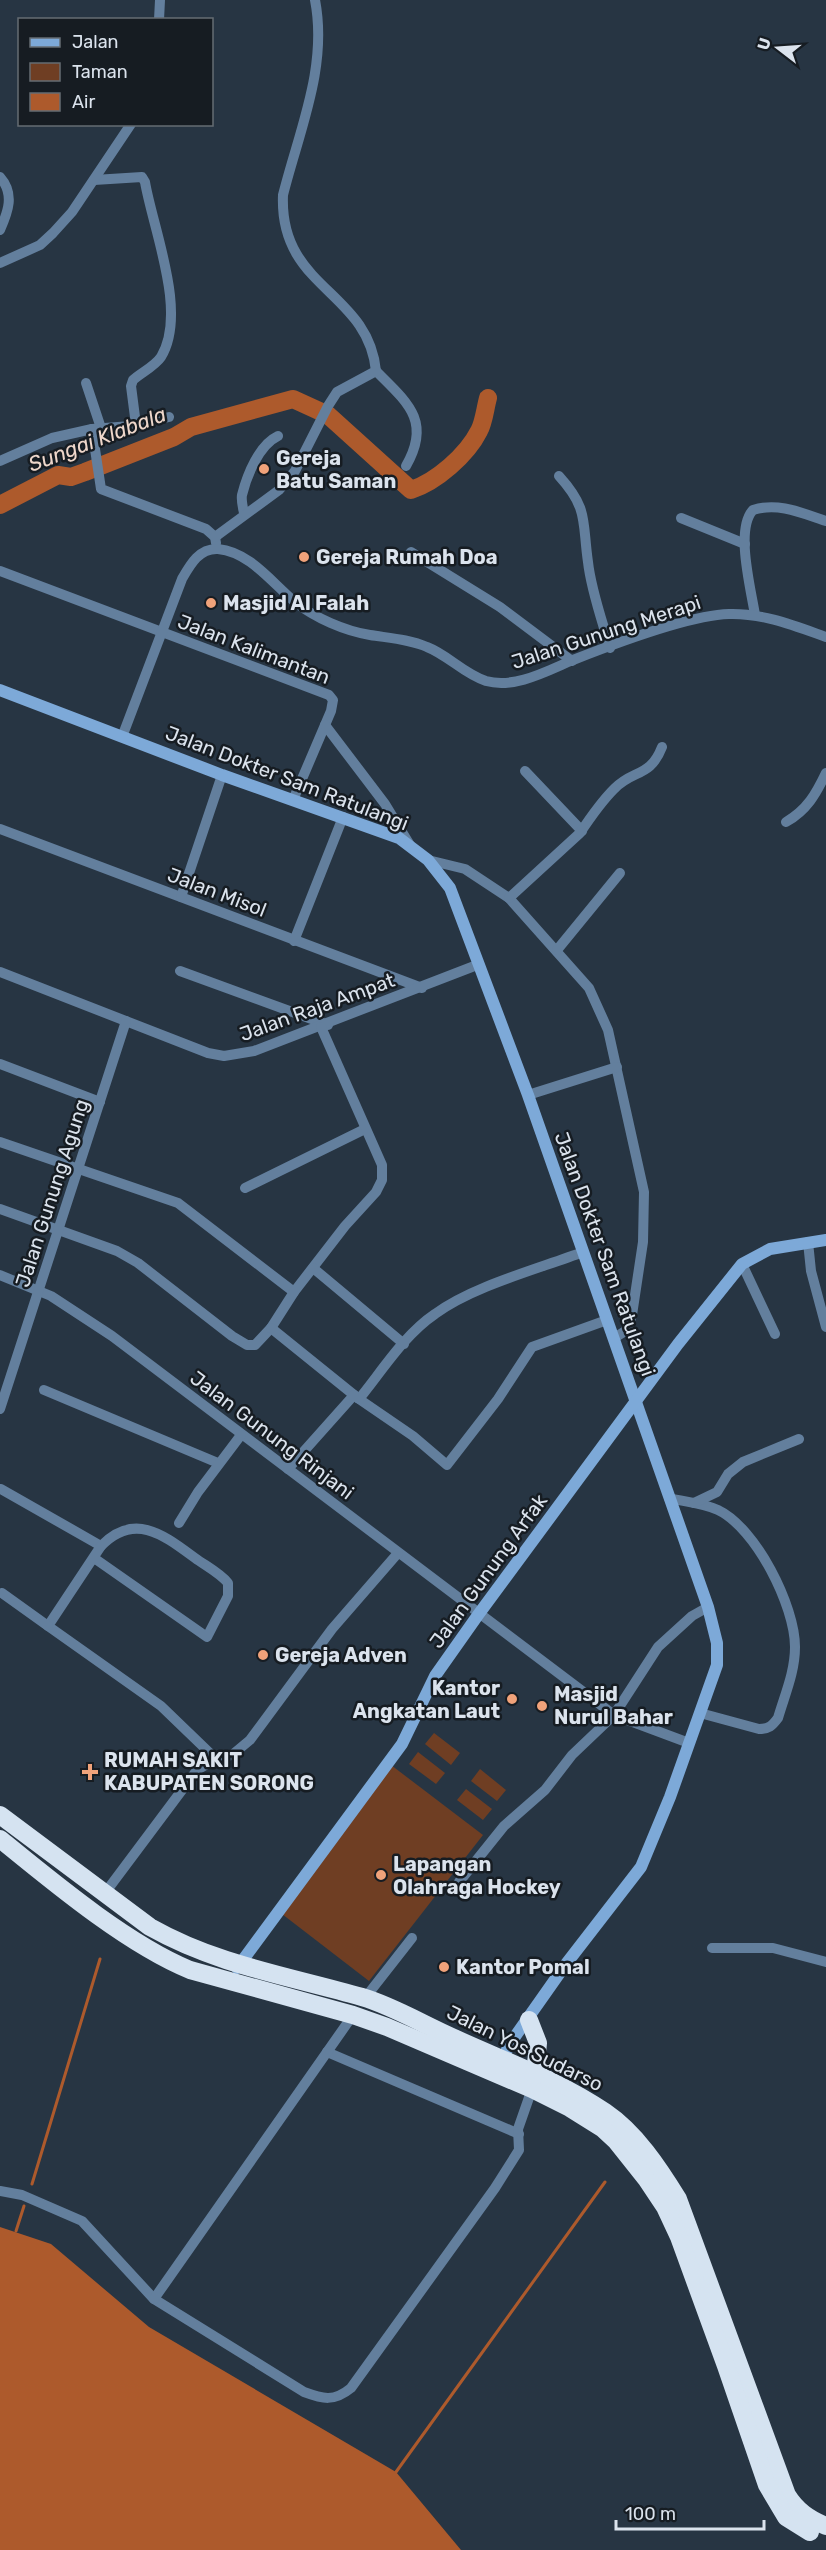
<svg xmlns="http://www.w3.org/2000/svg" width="826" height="2550" font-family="Rubik,sans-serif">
	<rect width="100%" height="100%" fill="#273543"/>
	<g fill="#6f3e23">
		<polygon points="434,1733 460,1753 451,1765 425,1744"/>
		<polygon points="418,1752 445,1773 436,1784 409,1764"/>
		<polygon points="391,1765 483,1835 369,1981 282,1914"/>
		<polygon points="480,1769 506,1790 497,1801 471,1781"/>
		<polygon points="466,1789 492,1809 483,1820 457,1800"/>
	</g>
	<polygon fill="#ad5a2c" points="0,2227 51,2244 149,2327 396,2472 461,2550 0,2550"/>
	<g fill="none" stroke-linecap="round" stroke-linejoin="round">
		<g stroke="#ad5a2c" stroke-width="3">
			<polyline points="32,2184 100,1959"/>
			<polyline points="16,2231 24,2206"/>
			<polyline points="396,2472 605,2182"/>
		</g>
		<path stroke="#ad5a2c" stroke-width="18" d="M0,505L58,475L71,477L85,472L174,437L191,427L293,399L328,415L411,490C436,482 467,455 479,431C484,422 485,409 488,398"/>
		<g stroke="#637f9d" stroke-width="10">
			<polyline points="159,20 160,0"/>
			<path d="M0,177C15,194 8,212 0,230"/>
			<path d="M94,180L142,177L145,182C153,229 188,313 161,357C155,366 141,373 133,380L131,386L136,425"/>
			<polyline points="0,263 40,245 53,233 72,212 131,124"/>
			<path d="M376,371C407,402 432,421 406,466"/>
			<polyline points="86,383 101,428"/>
			<polyline points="169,417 131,426 92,429 101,489 206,529 215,537 216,543"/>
			<polyline points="0,461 52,438 92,429"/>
			<path d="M559,476C589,509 582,521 588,562C591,590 602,620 610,648"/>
			<path d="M244,513C243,508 241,500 242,495C247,475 259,445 278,436"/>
			<polyline points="681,518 745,544"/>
			<path d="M215,537L279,490L295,471L328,406L337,392L376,371C368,290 279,289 283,195C299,131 328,67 315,0"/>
			<polyline points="411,552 500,607 572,661"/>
			<polyline points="0,571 329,695 333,700 331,711 293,800"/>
			<path d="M755,615C751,589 735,529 753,510C778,502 802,513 826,521"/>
			<polyline points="325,725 385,804 410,845"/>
			<path d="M122,737L182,579C190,565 199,548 218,549C250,552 272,583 295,602C315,618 345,631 370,635C389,638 409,639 427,647C448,655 464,674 486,681C515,689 547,671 573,660C611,645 690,615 729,614C763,613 795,626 826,637"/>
			<polyline points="525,771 582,831"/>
			<path d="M786,822C807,810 816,794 826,773"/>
			<polyline points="0,829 422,988"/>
			<polyline points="428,860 465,869 509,898 589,988 608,1030 644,1192 643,1242 632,1315 627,1330 614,1338"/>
			<polyline points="181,897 222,775"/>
			<path d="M509,898L580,833C590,818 601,802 614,789C633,769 650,778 662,747"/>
			<polyline points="294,941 343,817"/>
			<polyline points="557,950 620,873"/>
			<polyline points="180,971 328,1025"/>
			<polyline points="0,972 208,1053 224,1056 254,1051 477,965"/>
			<polyline points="0,1064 100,1102"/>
			<polyline points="528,1095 617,1067"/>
			<polyline points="0,1142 178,1203 294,1292"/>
			<polyline points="245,1188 365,1129"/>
			<polyline points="0,1209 117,1251 138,1263 232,1336 247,1345 255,1345 271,1328 294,1292 345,1226 376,1192 382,1180 382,1165 321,1027"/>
			<polyline points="808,1242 811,1271 826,1327"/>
			<polyline points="742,1264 775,1334"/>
			<polyline points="313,1268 404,1344"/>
			<polyline points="0,1275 51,1296 112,1336 614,1715 689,1743"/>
			<polyline points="271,1328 359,1399 413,1436 447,1465 498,1399 532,1347 607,1320"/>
			<polyline points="44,1390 218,1463"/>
			<path d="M359,1399C382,1371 404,1335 435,1314C473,1286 538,1269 583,1252"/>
			<polyline points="0,1409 126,1021"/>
			<polyline points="288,1469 354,1395"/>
			<polyline points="1,1489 101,1546"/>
			<path d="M669,1498C685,1502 703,1503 718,1510C756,1528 795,1606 795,1647C795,1672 785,1694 778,1718C772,1726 769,1729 759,1729L700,1713"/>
			<polyline points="694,1503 717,1492 728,1474 743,1462 799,1439"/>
			<polyline points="179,1523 198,1492 241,1435"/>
			<path d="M94,1558L207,1637L228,1596V1583C220,1573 206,1566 195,1558C165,1536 135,1511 101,1546L48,1626L161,1706L216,1759"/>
			<polyline points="2,1593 48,1626"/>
			<polyline points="459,1882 504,1826 545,1790 572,1755 614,1715 658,1647 692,1616 708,1607"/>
			<polyline points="105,1893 197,1770 216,1759 232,1755 250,1740 332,1629 398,1553"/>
			<polyline points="712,1948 773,1948 826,1962"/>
			<polyline points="365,1998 412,1938"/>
			<polyline points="327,2052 519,2134"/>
			<path d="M0,2191L22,2195L82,2221L154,2299L304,2392C323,2399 334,2402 351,2388L495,2188L519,2150L518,2129L532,2089"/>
			<polyline points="154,2299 353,2015"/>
		</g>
		<g stroke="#7da9d8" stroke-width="12">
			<polyline points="0,690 222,775 399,838 428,860 450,888 528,1095 708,1607 717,1643 717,1665 670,1797 641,1867 566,1964 509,2045 500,2066"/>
			<polyline points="237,1968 402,1744 435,1676 478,1615 678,1344 742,1264 770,1249 826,1240"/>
		</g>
		<g stroke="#d5e3f1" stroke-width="18">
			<path d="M0,1815L150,1927C217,1965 289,1976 362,1997C393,2006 424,2025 454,2038C504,2061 560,2081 605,2112C636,2133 659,2168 678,2199L787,2495C797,2511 809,2519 826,2526"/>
			<path d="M0,1839C54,1883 127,1944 190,1970L353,2015L387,2027L532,2089L570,2108L602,2128L616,2141L647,2180L665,2207L679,2237L726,2366L767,2485L786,2517L810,2532"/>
			<polyline points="529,2020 538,2043 535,2075"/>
		</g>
	</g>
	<g fill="#f0a27a" stroke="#161c22" stroke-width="2">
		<circle cx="264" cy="469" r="6"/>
		<circle cx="304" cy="557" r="6"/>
		<circle cx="211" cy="603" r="6"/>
		<circle cx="263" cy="1655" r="6"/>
		<circle cx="512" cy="1699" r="6"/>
		<circle cx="542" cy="1706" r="6"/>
		<path d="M87 1763h6v6h6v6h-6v6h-6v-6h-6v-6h6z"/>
		<circle cx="381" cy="1875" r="6"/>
		<circle cx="444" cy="1967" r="6"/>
	</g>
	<g text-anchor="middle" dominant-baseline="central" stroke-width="5" stroke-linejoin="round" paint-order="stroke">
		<g font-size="20" font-weight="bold" fill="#dbe3ed" stroke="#161c22" text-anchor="start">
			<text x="276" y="458">Gereja<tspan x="276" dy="23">Batu Saman</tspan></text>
			<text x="316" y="557">Gereja Rumah Doa</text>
			<text x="223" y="603">Masjid Al Falah</text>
			<text x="275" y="1655">Gereja Adven</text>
			<text x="500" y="1688" text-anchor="end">Kantor<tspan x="500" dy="23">Angkatan Laut</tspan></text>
			<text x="554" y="1694">Masjid<tspan x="554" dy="23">Nurul Bahar</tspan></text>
			<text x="104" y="1760">RUMAH SAKIT<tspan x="104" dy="23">KABUPATEN SORONG</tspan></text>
			<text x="393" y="1864">Lapangan<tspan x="393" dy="23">Olahraga Hockey</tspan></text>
			<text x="456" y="1967">Kantor Pomal</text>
		</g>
		<g font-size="20" fill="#dbe3ed" stroke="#161c22">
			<text transform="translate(606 632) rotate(-18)">Jalan Gunung Merapi</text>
			<text transform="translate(254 649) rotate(21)">Jalan Kalimantan</text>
			<text transform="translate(287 778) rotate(21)">Jalan Dokter Sam Ratulangi</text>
			<text transform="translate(217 892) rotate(21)">Jalan Misol</text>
			<text transform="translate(317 1007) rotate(-20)">Jalan Raja Ampat</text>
			<text transform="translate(52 1193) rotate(-72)">Jalan Gunung Agung</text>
			<text transform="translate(605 1254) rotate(70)">Jalan Dokter Sam Ratulangi</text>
			<text transform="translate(272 1435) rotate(37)">Jalan Gunung Rinjani</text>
			<text transform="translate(488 1571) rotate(-54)">Jalan Gunung Arfak</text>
			<text transform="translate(525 2048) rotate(26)">Jalan Yos Sudarso</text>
		</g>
		<g font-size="21" font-style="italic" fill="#eed7cb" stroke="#161c22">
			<text transform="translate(97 439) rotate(-21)">Sungai Klabala</text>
		</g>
	</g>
	<rect x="18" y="18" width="195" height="108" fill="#161c22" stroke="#656c73" stroke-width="1.5"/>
	<rect x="30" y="38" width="30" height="9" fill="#7da9d8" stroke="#656c73" stroke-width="1.5"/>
	<text x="72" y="48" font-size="18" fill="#dbe3ed">Jalan</text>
	<rect x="30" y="63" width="30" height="18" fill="#6f3e23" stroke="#656c73" stroke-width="1.5"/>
	<text x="72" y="78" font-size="18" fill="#dbe3ed">Taman</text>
	<rect x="30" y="93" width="30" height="18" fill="#ad5a2c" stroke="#656c73" stroke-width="1.5"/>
	<text x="72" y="108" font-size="18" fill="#dbe3ed">Air</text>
	<g transform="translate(778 48) rotate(287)" stroke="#161c22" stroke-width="4.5" paint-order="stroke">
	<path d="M0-4.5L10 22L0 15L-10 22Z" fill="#dbe3ed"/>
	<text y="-9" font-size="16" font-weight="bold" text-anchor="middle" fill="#dbe3ed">U</text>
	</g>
	<path d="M616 2520v9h148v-9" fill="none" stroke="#dbe3ed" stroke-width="3"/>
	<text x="625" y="2520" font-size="18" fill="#dbe3ed" stroke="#161c22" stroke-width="4.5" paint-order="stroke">100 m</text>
</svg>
